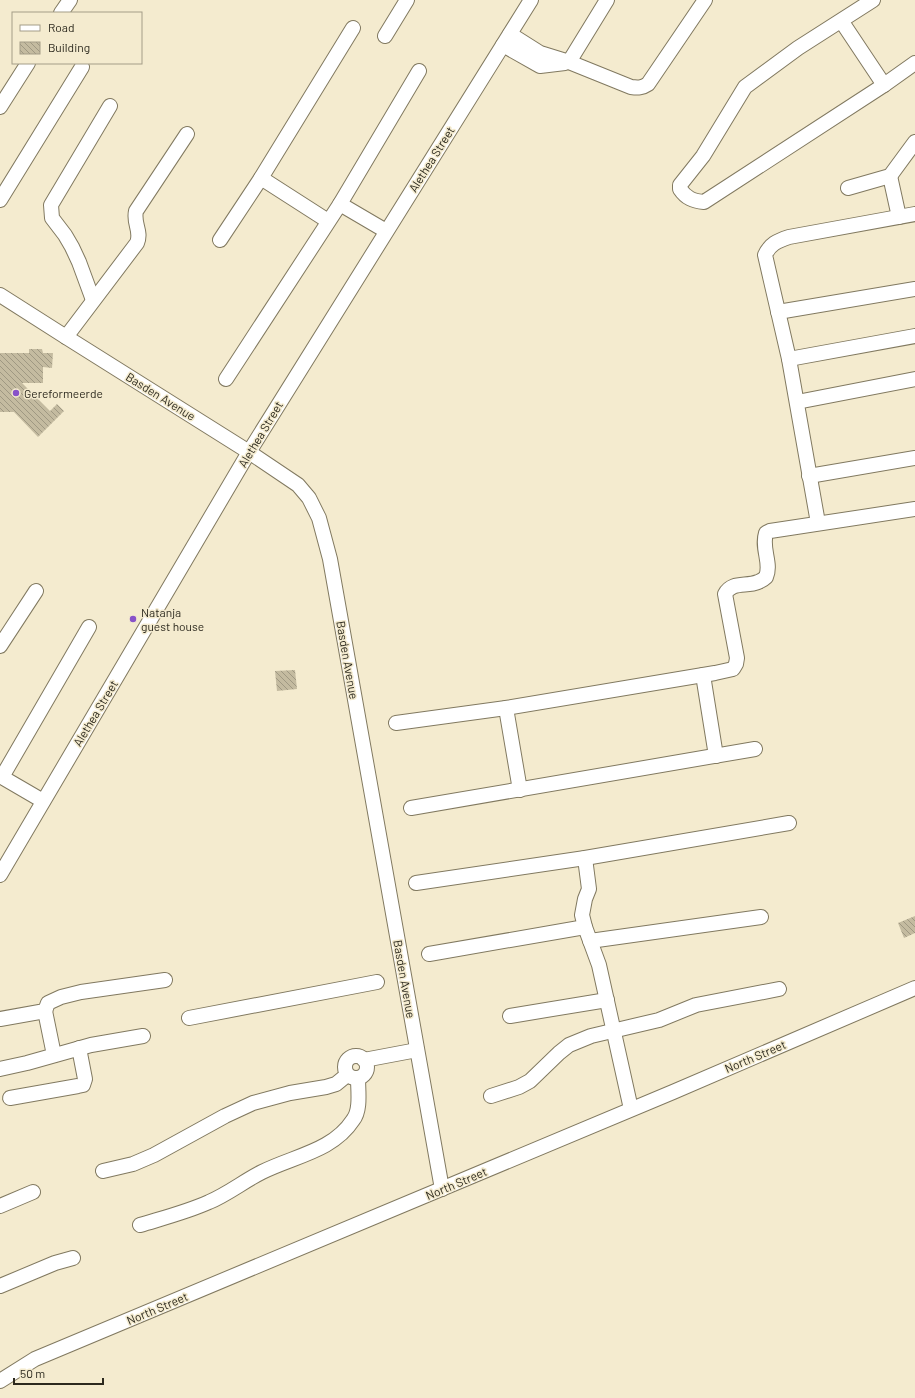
<svg xmlns="http://www.w3.org/2000/svg" width="915" height="1398" font-family="Barlow,sans-serif">
	<defs>
		<pattern id="building-back-hatch" width="6" height="6" patternUnits="userSpaceOnUse"><rect width="6" height="6" fill="#c4bba0"/><path d="M-1 5l2 2M0 0l6 6M5-1l2 2" fill="none" stroke="#9f9882"/></pattern>
	</defs>
	<rect width="100%" height="100%" fill="#f4ebcf"/>
	<g fill="url(#building-back-hatch)">
		<polygon points="29,349 42,349 43,353 53,353 52,368 43,367 43,383 22,383 50,411 57,404 64,411 38,437 14,412 0,412 0,353 29,353"/>
		<polygon points="295,670 297,689 277,691 275,671"/>
		<polygon points="915,916 915,933 904,938 898,923"/>
	</g>
	<g fill="none" stroke-linecap="round" stroke-linejoin="round">
		<defs>
			<g id="street">
				<path d="M873,0L798,48L745,87L703,156L680,185V189C686,198 693,201 704,202L884,85L915,63"/>
				<polyline points="61,13 70,0"/>
				<polyline points="842,22 884,85"/>
				<path d="M510,34L540,53L569,62L631,87C638,88 642,88 648,84L705,0"/>
				<polyline points="385,36 407,0"/>
				<polyline points="503,45 540,66 565,63"/>
				<polyline points="569,62 607,0"/>
				<polyline points="0,107 28,63"/>
				<polyline points="890,176 899,217"/>
				<polyline points="261,178 328,221"/>
				<polyline points="848,188 890,176 915,142"/>
				<polyline points="0,200 82,67"/>
				<polyline points="340,204 386,231"/>
				<polyline points="220,240 261,178 353,28"/>
				<polyline points="0,295 66,337 249,452 298,485 309,498 319,518 330,559 442,1189"/>
				<polyline points="93,300 79,262 72,247 65,235 52,218 51,205 110,106"/>
				<polyline points="778,312 915,289"/>
				<path d="M66,337L137,243C142,231 133,224 136,211L187,134"/>
				<polyline points="789,359 915,336"/>
				<polyline points="226,379 340,204 419,71"/>
				<polyline points="797,402 915,379"/>
				<polyline points="809,476 915,458"/>
				<path d="M818,523L789,359L765,255C770,244 777,241 789,237L915,214"/>
				<polyline points="0,646 36,591"/>
				<polyline points="703,675 716,756"/>
				<polyline points="506,708 520,790"/>
				<path d="M396,723L506,708L715,673L733,669L736,664L737,658L725,594C732,581 746,587 758,582C761,581 764,579 766,577C772,563 761,549 766,533L770,531L915,509"/>
				<polyline points="0,776 43,801"/>
				<polyline points="2,777 89,627"/>
				<polyline points="411,808 755,749"/>
				<polyline points="585,858 589,889 585,899 582,915 585,927 599,965 631,1109"/>
				<polyline points="0,875 249,452 531,0"/>
				<polyline points="416,883 585,858 789,823"/>
				<polyline points="590,941 761,917"/>
				<polyline points="429,954 585,927"/>
				<polyline points="45,1011 54,1055"/>
				<polyline points="510,1016 607,1000"/>
				<polyline points="189,1018 377,982"/>
				<polyline points="0,1019 45,1011 48,1003 61,997 81,992 165,980"/>
				<circle cx="356" cy="1067" r="11"/>
				<polyline points="364,1060 417,1050"/>
				<polyline points="0,1069 27,1063 91,1045 143,1036"/>
				<polyline points="491,1096 519,1087 530,1081 559,1053 569,1045 591,1036 659,1020 696,1005 779,989"/>
				<polyline points="10,1098 78,1086 83,1085 85,1079 79,1048"/>
				<polyline points="103,1171 133,1164 154,1155 225,1116 253,1103 290,1093 326,1087 336,1084 347,1075"/>
				<polyline points="0,1206 33,1192"/>
				<path d="M140,1225C163,1218 187,1212 209,1202C228,1194 244,1181 262,1172C294,1156 333,1151 353,1120C361,1110 358,1091 358,1078"/>
				<polyline points="0,1286 55,1263 73,1258"/>
				<polyline points="0,1381 35,1359 673,1092 915,988"/>
			</g>
		</defs>
		<use href="#street" stroke="#817960" stroke-width="16"/>
		<use href="#street" stroke="#fff" stroke-width="14"/>
	</g>
	<g fill="#8852c9" stroke="#f4ebcf" stroke-width="1.5">
		<circle cx="16" cy="393" r="4"/>
		<circle cx="133" cy="619" r="4"/>
	</g>
	<g text-anchor="middle" dominant-baseline="central" stroke-width="3" stroke-linejoin="round" paint-order="stroke">
		<g font-size="12" fill="#2c291e" stroke="#f4ebcf">
			<text transform="translate(431 159) rotate(-58)">Alethea Street</text>
			<text transform="translate(161 396) rotate(32)">Basden Avenue</text>
			<text transform="translate(260 434) rotate(-59)">Alethea Street</text>
			<text transform="translate(348 660) rotate(80)">Basden Avenue</text>
			<text transform="translate(95 713) rotate(-59)">Alethea Street</text>
			<text transform="translate(405 979) rotate(80)">Basden Avenue</text>
			<text transform="translate(755 1056) rotate(-23)">North Street</text>
			<text transform="translate(456 1183) rotate(-23)">North Street</text>
			<text transform="translate(157 1308) rotate(-23)">North Street</text>
		</g>
		<g font-size="12" fill="#2c291e" stroke="#f4ebcf" text-anchor="start">
			<text x="24" y="393">Gereformeerde</text>
			<text x="141" y="612">Natanja<tspan x="141" dy="14">guest house</tspan></text>
		</g>
	</g>
	<rect x="12" y="12" width="130" height="52" fill="#f4ebcf" stroke="#a49d88"/>
	<rect x="20" y="25" width="20" height="6" fill="#ffffff" stroke="#a49d88"/>
	<text x="48" y="32" font-size="12" fill="#2c291e">Road</text>
	<rect x="20" y="42" width="20" height="12" fill="url(#building-back-hatch)" stroke="#a49d88"/>
	<text x="48" y="52" font-size="12" fill="#2c291e">Building</text>
	<path d="M14 1378v6h89v-6" fill="none" stroke="#2c291e" stroke-width="2"/>
	<text x="20" y="1378" font-size="12" fill="#2c291e" stroke="#f4ebcf" stroke-width="3" paint-order="stroke">50 m</text>
</svg>
